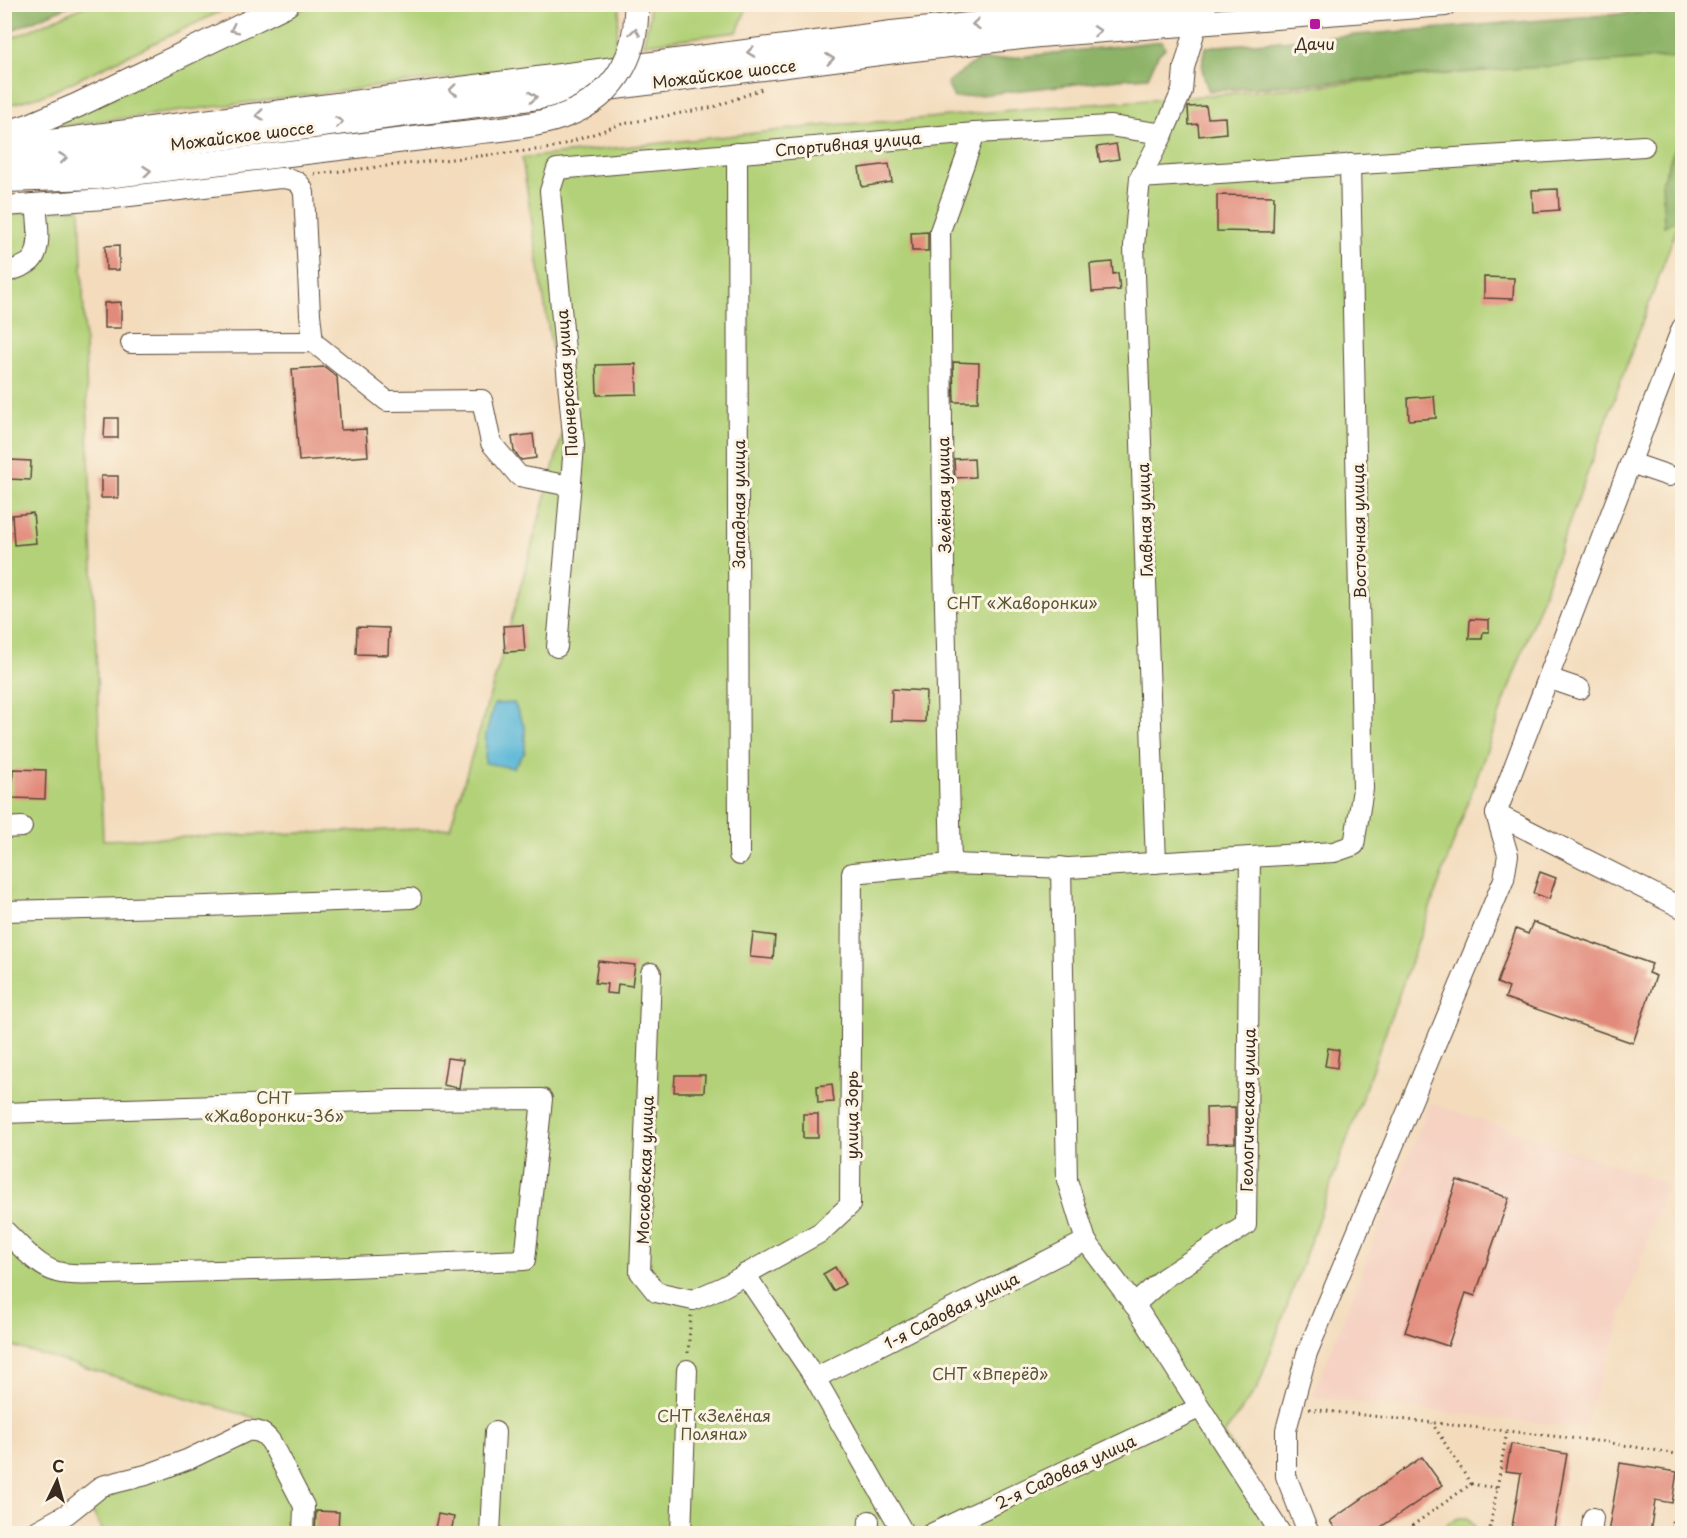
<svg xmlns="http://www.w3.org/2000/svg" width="1687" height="1538" font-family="'Playpen Sans',sans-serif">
	<rect width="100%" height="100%" fill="#fcf5e5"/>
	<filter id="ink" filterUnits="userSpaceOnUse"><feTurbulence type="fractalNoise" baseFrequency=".0167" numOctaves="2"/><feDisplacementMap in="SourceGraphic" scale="12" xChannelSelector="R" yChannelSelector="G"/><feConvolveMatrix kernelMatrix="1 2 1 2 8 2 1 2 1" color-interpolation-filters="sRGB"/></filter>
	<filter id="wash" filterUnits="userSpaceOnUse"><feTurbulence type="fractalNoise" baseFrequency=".008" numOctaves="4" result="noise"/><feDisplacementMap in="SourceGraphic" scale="24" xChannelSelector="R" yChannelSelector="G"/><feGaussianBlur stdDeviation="1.35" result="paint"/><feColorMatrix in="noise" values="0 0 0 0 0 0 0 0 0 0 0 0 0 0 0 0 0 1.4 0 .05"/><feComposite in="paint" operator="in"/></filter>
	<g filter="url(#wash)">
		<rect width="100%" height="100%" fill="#f3dbbc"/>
		<polygon fill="#f5d2c2" points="1430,1103 1667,1183 1584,1428 1312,1397"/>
		<g fill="#b2d178" stroke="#767e4b" stroke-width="1.5">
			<polygon points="90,4 234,4 234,5 47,94 5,106 5,41"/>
			<polygon points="746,4 747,7 737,32 643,44 650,16 648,5"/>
			<polygon points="311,5 620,5 614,57 45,128"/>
			<polygon points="1682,53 1682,213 1504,702 1258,1387 1224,1434 1289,1533 104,1533 85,1498 247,1431 265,1421 5,1344 4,215 80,208 103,840 450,828 499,665 564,428 522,158 829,125 896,121 1033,108 1179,98"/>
			<polygon points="1459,1518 1468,1518 1474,1525 1476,1533 1440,1533 1449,1522"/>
		</g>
		<g fill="#8db368" stroke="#646e43" stroke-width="1.5">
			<polygon points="5,4 71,4 71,5 5,33"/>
			<path d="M1682,9V58L1678,57L1209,91C1201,72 1201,68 1205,47Z"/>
			<polygon points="1162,41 1165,48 1158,55 1148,77 1120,79 954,98 947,83 975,62"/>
			<polygon points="1682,131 1682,217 1664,226 1662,181"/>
		</g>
		<polygon fill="#5ab7d8" stroke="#4a707b" stroke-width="1.5" points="514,703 525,728 525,752 513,768 485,763 486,734 494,704"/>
		<g id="blocks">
			<g fill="#e28b7c">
				<polygon points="1206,106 1208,118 1225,117 1226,133 1199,136 1198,124 1189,125 1188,107"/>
				<polygon points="1116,144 1119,159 1100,162 1097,147"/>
				<polygon points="889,164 892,182 862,187 859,168"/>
				<polygon points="1558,189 1559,210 1533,212 1532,190"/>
				<polygon points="1217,195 1274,196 1273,232 1217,231"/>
				<polygon points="928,232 928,251 912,251 911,233"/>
				<polygon points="119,245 119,270 106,270 105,246"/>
				<polygon points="1112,262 1113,274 1118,273 1120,290 1092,292 1090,264"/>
				<polygon points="1484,277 1514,278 1513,299 1484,298"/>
				<polygon points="121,302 121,328 104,328 104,303"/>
				<polygon points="953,362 979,363 978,402 954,402"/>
				<polygon points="636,364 637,394 597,395 596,365"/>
				<polygon points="325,367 337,377 341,430 366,429 368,456 299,461 292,369"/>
				<polygon points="1434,396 1436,418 1409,420 1408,398"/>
				<polygon points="105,418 118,418 118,438 104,438"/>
				<polygon points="533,434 536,458 521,460 514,451 512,437"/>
				<polygon points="974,458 975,477 955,478 954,459"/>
				<polygon points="10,460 31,461 30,480 9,479"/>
				<rect x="101" y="476" width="17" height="22"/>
				<polygon points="33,513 36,543 14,545 12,515"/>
				<polygon points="1470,619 1489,620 1489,632 1483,632 1482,639 1469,639"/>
				<polygon points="523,625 525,651 505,652 503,626"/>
				<polygon points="357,627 389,628 388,655 356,654"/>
				<polygon points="892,689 926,691 925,722 891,721"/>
				<polygon points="13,769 46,770 45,799 12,798"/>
				<polygon points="1540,872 1556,878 1549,899 1533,893"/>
				<polygon points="1533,922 1652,964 1648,973 1656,976 1633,1043 1505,998 1509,988 1497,983 1516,929 1528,934"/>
				<polygon points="753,933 775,936 773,959 750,957"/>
				<polygon points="598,961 635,965 632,986 618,984 617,994 606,993 607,984 595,983"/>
				<polygon points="1328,1048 1339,1050 1337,1068 1325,1066"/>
				<polygon points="447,1058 463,1060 459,1088 443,1085"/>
				<polygon points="675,1075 705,1075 704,1092 674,1092"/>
				<polygon points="832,1084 834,1102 818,1103 817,1086"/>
				<polygon points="1235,1107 1235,1143 1207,1144 1206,1108"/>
				<rect x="803" y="1114" width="15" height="24"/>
				<polygon points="1457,1180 1509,1198 1475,1296 1466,1293 1448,1346 1405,1332"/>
				<polygon points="835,1267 845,1284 833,1291 823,1274"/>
				<polygon points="1511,1444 1567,1454 1553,1533 1511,1533 1521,1473 1506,1471"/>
				<polygon points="1422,1457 1442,1485 1378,1529 1382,1533 1338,1533 1330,1521"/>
				<polygon points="1620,1463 1677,1472 1672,1503 1655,1500 1650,1533 1608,1533"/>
				<polygon points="316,1511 339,1512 338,1530 325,1530 325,1533 315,1533"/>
				<polygon points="438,1514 454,1517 451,1533 434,1533"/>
			</g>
		</g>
	</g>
	<g filter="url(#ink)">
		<use href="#blocks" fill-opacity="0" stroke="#574536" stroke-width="1.5"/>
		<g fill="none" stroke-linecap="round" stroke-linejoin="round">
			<defs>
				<g id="minor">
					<polyline points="737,153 739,855"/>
					<polyline points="1140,178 1644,146"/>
					<path d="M4,206L105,199L280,178C291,178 301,181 304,193L310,314L313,342"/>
					<path d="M4,273C12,270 25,267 31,261C43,249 37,219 36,204"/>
					<polyline points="1682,328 1496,814 1682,908"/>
					<polyline points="131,343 313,342 387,401 482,400 491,443 519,476 570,486"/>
					<polyline points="1631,463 1669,476"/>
					<polyline points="557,647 574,446 550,191 557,169 975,133 1110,126 1163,134"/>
					<polyline points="1548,678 1580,689"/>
					<polyline points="4,828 22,827"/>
					<polyline points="1156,863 1134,246 1140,178 1163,134 1182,91 1184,68 1197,23"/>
					<polyline points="951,864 943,520 940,231 975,133"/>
					<polyline points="1061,867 1067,1180 1086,1241 1138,1310 1281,1534"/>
					<polyline points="4,911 207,906 411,898"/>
					<polyline points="651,973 640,1272 656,1292 693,1300 723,1287 821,1232 850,1205 852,873 951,864 1069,868 1334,852 1354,845 1363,789 1350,164"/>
					<path d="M4,1113L397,1100L542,1099L525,1260L326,1268L105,1274C90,1274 72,1276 57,1272C36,1266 20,1245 4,1230"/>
					<polyline points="745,1274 815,1378 904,1534"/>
					<polyline points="1134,1305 1164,1278 1246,1225 1250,857"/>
					<polyline points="815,1378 1086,1241"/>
					<path d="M31,1534L67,1514L102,1486L146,1475L189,1459L247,1431C259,1430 264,1433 271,1442L304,1506L303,1534"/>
					<polyline points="490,1534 495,1432"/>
					<polyline points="681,1534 687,1370"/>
					<polyline points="868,1534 869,1521"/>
					<polyline points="931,1534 1199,1408"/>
					<polyline points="1310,1534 1306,1527 1286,1476 1286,1430 1307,1353 1504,879 1508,855 1496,814"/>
					<polyline points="1591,1534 1593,1518"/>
				</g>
				<g id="major">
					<polyline points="4,134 29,126 78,105 287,4"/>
					<polyline points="4,148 892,33 1044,17 1205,4"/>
					<polyline points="4,166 895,51 1039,35 1445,4"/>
					<polyline points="4,180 98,177 455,134"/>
				</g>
			</defs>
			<use href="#minor" stroke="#574536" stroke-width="22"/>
			<use href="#major" stroke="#574536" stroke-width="26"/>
			<g stroke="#574536" stroke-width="3" stroke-dasharray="1.5 4.5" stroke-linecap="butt">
				<polyline points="314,174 553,148 622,124 714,107 762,89"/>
				<polyline points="688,1353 691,1315"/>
				<polyline points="1309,1409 1606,1442 1682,1455"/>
				<polyline points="1471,1484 1496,1488"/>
				<polyline points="1408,1534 1406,1530 1471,1484 1432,1423"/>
				<polyline points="1489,1534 1507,1431"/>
				<polyline points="1670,1534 1673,1517 1682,1519"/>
			</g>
			<use href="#minor" stroke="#fff" stroke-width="20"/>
			<use href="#major" stroke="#fff" stroke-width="24"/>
			<defs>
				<path id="major-bridge" d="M455,134C516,126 590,128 623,67C634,47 637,27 636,4"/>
			</defs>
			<use href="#major-bridge" stroke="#574536" stroke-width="26" stroke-linecap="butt"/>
			<use href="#major-bridge" stroke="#fff" stroke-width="24"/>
		</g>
		<defs><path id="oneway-chevron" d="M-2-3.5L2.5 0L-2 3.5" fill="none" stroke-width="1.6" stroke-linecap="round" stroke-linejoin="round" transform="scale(1.5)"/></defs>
		<g stroke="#a79f9a">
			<use href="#oneway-chevron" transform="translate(976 24) rotate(174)"/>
			<use href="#oneway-chevron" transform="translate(234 29) rotate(154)"/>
			<use href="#oneway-chevron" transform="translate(1097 31) rotate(-4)"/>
			<use href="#oneway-chevron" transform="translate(635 32) rotate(-82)"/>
			<use href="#oneway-chevron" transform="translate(751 52) rotate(173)"/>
			<use href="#oneway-chevron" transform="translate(830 59) rotate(-7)"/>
			<use href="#oneway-chevron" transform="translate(453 90) rotate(173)"/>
			<use href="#oneway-chevron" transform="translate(533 97) rotate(-7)"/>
			<use href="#oneway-chevron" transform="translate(260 115) rotate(173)"/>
			<use href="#oneway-chevron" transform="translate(339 122) rotate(-7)"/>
			<use href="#oneway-chevron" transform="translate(63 158) rotate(-7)"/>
			<use href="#oneway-chevron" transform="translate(147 171) rotate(-6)"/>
		</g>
	</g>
	<rect fill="#b5179e" stroke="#fcf5e5" stroke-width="2" x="1309" y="18" width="12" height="12" rx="3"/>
	<g text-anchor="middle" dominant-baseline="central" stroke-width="6" stroke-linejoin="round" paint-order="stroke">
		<g font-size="16" fill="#3b2a1e" stroke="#fcf5e5">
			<text x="1315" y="43">Дачи</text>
		</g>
		<g font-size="16" fill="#3b2a1e" stroke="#fcf5e5">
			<text transform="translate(724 73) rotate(-7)">Можайское шоссе</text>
			<text transform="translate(242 135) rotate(-7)">Можайское шоссе</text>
			<text transform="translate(848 143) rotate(-5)">Спортивная улица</text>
			<text transform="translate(566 383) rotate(-94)">Пионерская улица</text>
			<text transform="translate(943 495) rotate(-91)">Зелёная улица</text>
			<text transform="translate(738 504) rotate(-90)">Западная улица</text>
			<text transform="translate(1144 520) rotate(-92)">Главная улица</text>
			<text transform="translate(1358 531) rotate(-91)">Восточная улица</text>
			<text transform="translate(1247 1110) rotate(-89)">Геологическая улица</text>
			<text transform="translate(851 1115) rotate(-90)">улица Зорь</text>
			<text transform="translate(644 1170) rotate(-88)">Московская улица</text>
			<text transform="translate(951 1310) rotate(-27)">1-я Садовая улица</text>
			<text transform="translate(1065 1471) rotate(-25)">2-я Садовая улица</text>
		</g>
		<g font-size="16" fill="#595434" stroke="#fcf5e5">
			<text x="1022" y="602">СНТ «Жаворонки»</text>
			<text x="274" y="1097">СНТ<tspan x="274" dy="18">«Жаворонки-36»</tspan></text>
			<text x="990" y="1373">СНТ «Вперёд»</text>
			<text x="714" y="1415">СНТ «Зелёная<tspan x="714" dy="18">Поляна»</tspan></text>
		</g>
	</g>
	<rect width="1687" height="1538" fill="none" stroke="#fcf5e5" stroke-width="24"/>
	<g transform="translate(57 1481) rotate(5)" stroke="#fcf5e5" stroke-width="4.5" paint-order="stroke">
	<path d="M0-4.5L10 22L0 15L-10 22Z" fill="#3b2a1e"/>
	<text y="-9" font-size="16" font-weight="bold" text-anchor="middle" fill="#3b2a1e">С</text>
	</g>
</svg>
